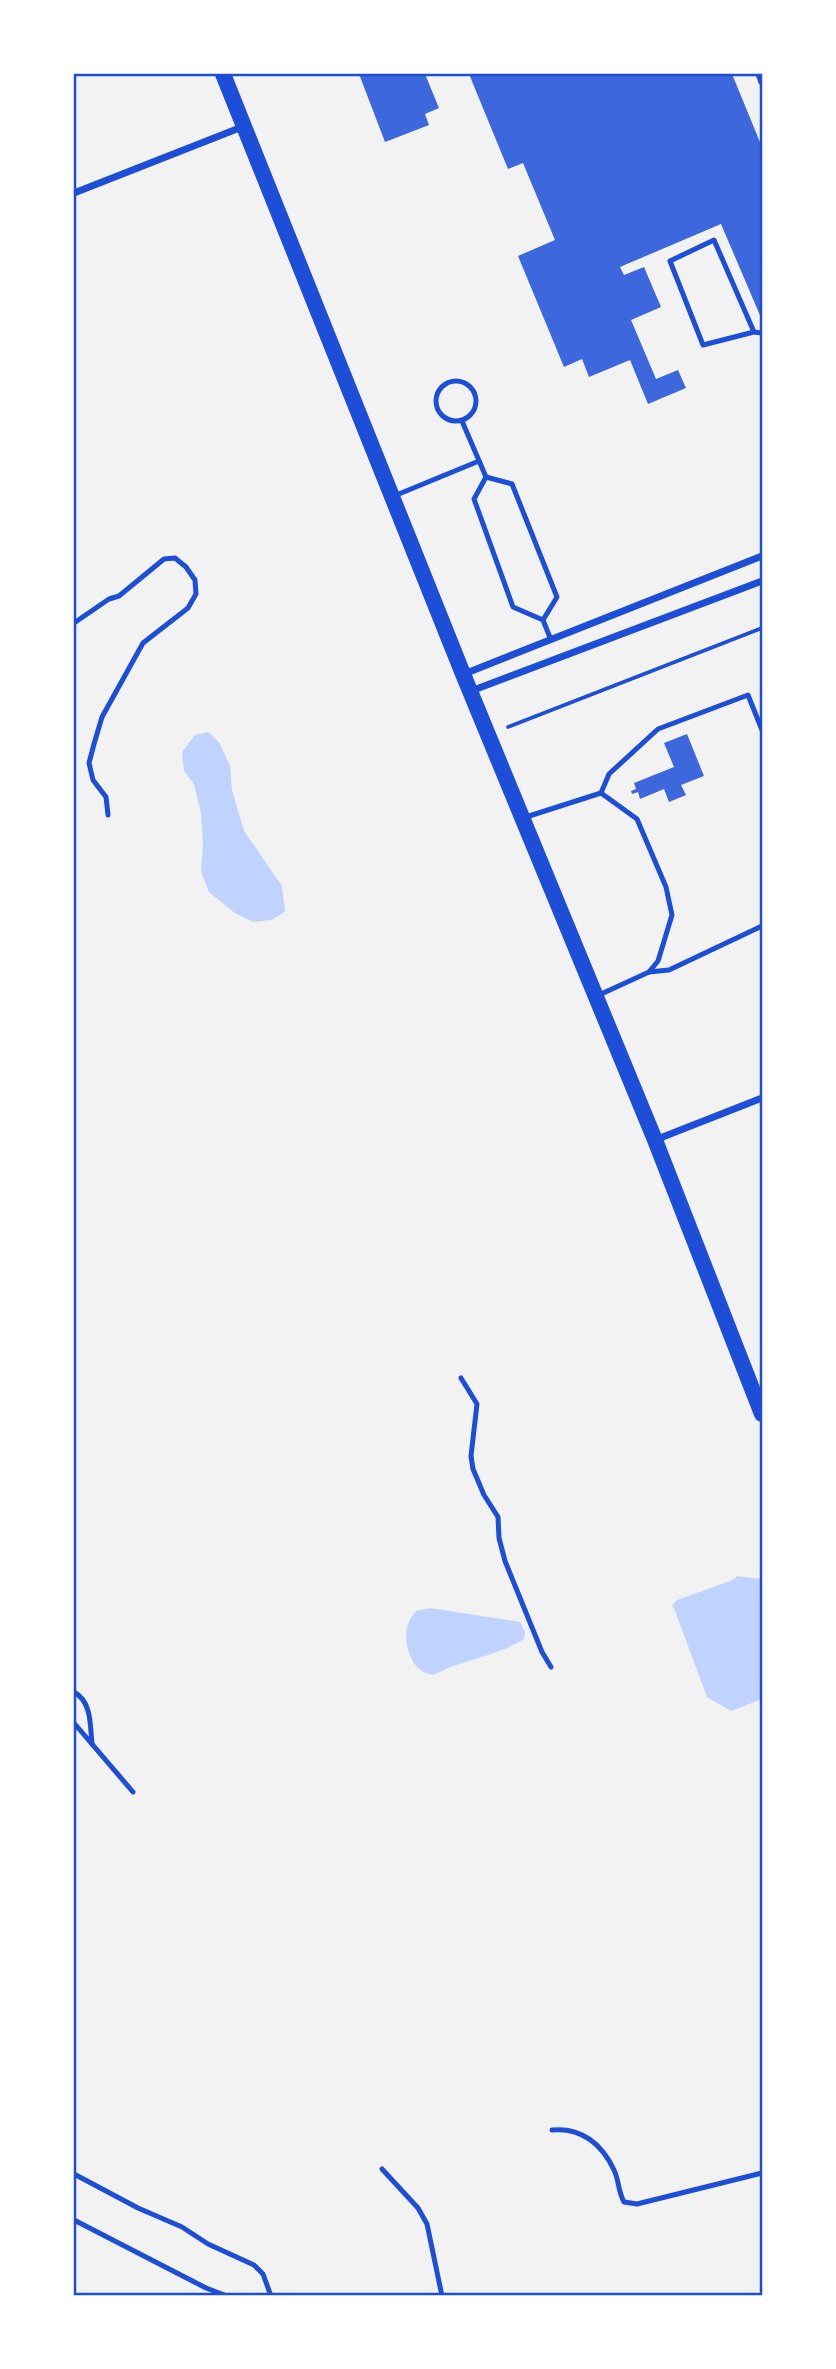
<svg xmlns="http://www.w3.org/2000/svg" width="836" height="2369" font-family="Overpass,sans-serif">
	<rect width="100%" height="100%" fill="#f2f2f2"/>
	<g fill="#bfd3fe">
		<polygon points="208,732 219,742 230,766 232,790 244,831 282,886 285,912 271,920 253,922 235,913 209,892 201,871 203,845 201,813 194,784 184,771 182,752 195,735"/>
		<polygon points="737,1576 762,1579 762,1699 731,1711 707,1697 674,1608 672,1606 677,1600 733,1580"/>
		<path d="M430,1608L520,1622L525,1632L524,1639C500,1654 474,1658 448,1668C442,1670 437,1676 429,1674C416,1671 410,1658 407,1646C405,1631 406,1623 416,1611Z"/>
	</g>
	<g fill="#3d67dc">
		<polygon points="359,74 425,74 439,108 425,114 429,125 385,142"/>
		<polygon points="469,74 732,74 762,147 762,320 721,224 620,267 624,275 644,267 661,307 631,320 656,379 678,370 686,388 648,404 630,360 589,377 582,359 564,367 518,256 555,240 523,163 508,169"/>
		<polygon points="687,734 704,776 681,785 686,795 669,802 664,789 640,799 638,792 632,794 631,791 636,789 634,783 674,767 664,743"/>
	</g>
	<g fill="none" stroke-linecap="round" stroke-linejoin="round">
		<polyline stroke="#1d4ed8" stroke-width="3.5" points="508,727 762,628"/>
		<g stroke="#1d4ed8" stroke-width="5">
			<polyline points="754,332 714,240 670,261 703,345 754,332 762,333"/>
			<circle cx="456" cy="401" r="20"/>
			<polyline points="462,421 486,477"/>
			<polyline points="394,496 479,461"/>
			<polyline points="543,620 557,597 512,484 486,477 474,499 513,607 543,620 551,640"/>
			<polyline points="74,623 109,599 119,596 164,559 175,558 186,567 195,580 196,594 188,608 143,643 102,717 94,744 89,763 93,780 106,797 108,815"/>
			<polyline points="601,793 609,774 658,729 748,695 762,730"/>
			<polyline points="601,793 637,819 666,887 672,915 658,961 649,972"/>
			<polyline points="526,817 601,793"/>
			<polyline points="599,995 649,972 669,970 762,926"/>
			<polyline points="461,1378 477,1404 471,1456 473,1469 484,1495 498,1517 499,1538 505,1561 542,1652 551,1667"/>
			<path d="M74,1692C92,1702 90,1725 92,1744"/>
			<polyline points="74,1723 133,1792"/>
			<path d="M552,2130C581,2127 602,2144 614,2170C619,2180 618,2191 624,2202L637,2204L762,2173"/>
			<polyline points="382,2169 418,2208 427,2224 442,2296"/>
			<polyline points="74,2174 138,2208 182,2227 208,2244 254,2265 263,2274 271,2296"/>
			<polyline points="74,2220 206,2288 227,2296"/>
		</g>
		<g stroke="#1d4ed8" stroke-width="7">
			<polyline points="759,74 762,82"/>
			<polyline points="74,193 242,127"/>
			<polyline points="464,674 762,556"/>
			<polyline points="471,691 762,581"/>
			<polyline points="655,1140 762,1098"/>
		</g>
		<polyline stroke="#1d4ed8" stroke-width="16" points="223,74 463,674 655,1140 762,1414"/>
	</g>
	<rect width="836" height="2369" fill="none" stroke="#ffffff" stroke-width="150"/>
	<rect x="75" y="75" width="686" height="2219" fill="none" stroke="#1d4ed8" stroke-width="2.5"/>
</svg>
